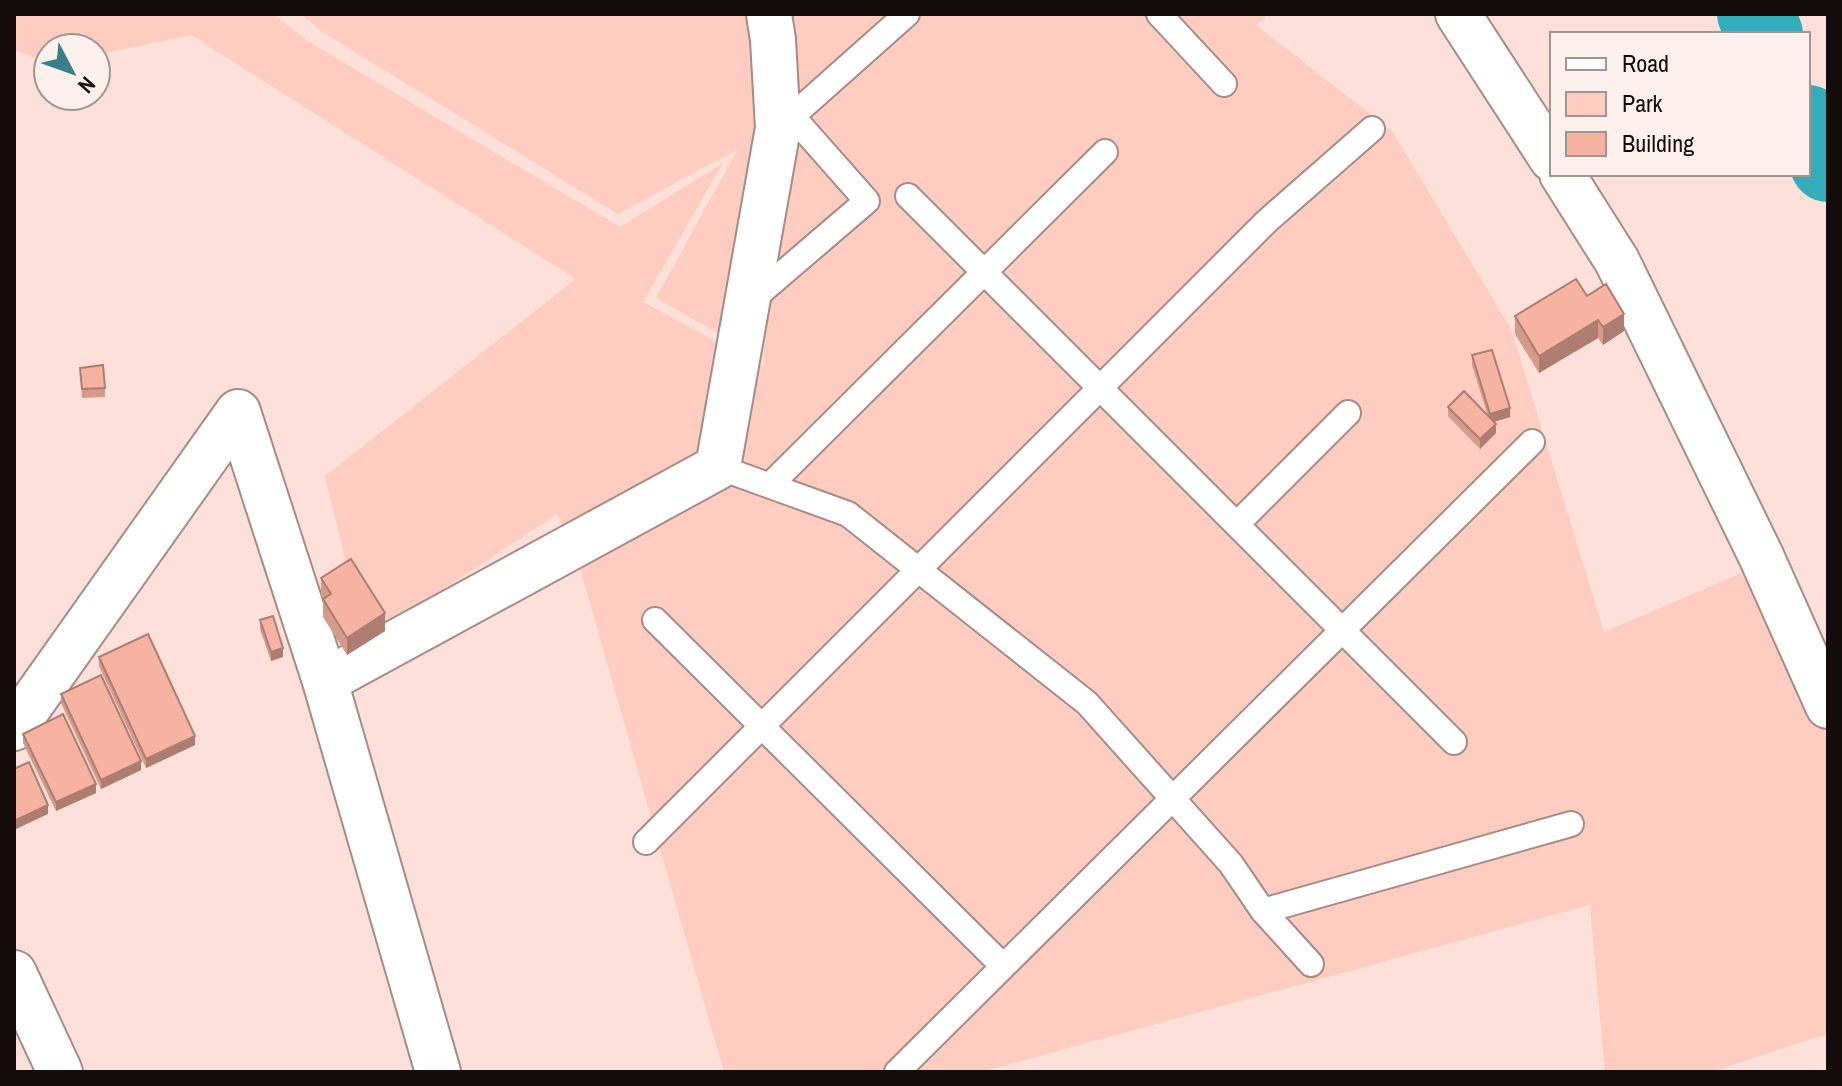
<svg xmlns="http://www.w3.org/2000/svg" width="1842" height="1086" font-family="'Archivo Narrow',sans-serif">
	<rect width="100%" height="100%" fill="#fce0d9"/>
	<g fill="#feccc0">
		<polygon points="14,14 274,14 306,40 620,227 723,163 643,302 764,367 767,14 1268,14 1256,25 1392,131 1511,329 1604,632 1751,569 1828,736 1828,1034 1711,1072 1605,1072 1590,905 981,1072 724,1072 576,554 557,514 365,641 325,476 576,279 191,35 96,55 96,48 48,48 48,63 14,50"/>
		<polygon points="301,14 761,14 756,355 656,298 738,149 618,214 321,31"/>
	</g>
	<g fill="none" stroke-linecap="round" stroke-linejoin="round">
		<g stroke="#33adbc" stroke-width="76">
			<polyline points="1755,14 1765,34"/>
			<polyline points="1808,123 1828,164"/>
		</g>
		<defs>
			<g id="service">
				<polyline points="1159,14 1224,84"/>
				<polyline points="780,127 907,14"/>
				<polyline points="908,196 1454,742"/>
				<polyline points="748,303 867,201 792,116"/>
				<polyline points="718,467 848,514 1087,703 1231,864 1263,911 1311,964"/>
				<polyline points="770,485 1105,152"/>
				<polyline points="1237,524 1348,413"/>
				<polyline points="655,620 1003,966"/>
				<polyline points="646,842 1267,221 1372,129"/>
				<polyline points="1263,911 1571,824"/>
				<polyline points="897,1072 1532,442"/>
			</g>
			<g id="minor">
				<polyline points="1458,14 1552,159"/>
				<polyline points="1562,174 1617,261 1761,556 1828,706"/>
				<polyline points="325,681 718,467 778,128 773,40 769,14"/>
				<polyline points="14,728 238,412 325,681 438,1072"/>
				<polyline points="14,973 60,1072"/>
			</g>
		</defs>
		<use href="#service" stroke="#a58c86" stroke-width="28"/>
		<use href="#minor" stroke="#a58c86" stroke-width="48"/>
		<use href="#service" stroke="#fff" stroke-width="24"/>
		<use href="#minor" stroke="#fff" stroke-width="44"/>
	</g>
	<g fill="#d49a8b">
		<polygon points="1587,296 1624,331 1603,345 1598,338 1539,373 1515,334 1515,316"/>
		<polygon points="1472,355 1510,417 1494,422 1496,433 1480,449 1448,416 1448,407 1488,416 1472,365"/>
		<polygon points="80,368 105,388 105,397 82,398"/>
		<polygon points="321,578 385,631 347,655 323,617 323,599 321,596"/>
		<polygon points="260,620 283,657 271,661 260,629"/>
		<polygon points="99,657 195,745 146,768 99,666"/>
		<polygon points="61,694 141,770 101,789 61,703"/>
		<polygon points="23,734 96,793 56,811 23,743"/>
	</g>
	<g fill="#ad7d71">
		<polygon points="1624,314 1624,331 1603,345 1603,327"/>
		<polygon points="1598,320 1598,338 1539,373 1539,356"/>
		<polygon points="1510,408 1510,417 1490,423 1490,414"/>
		<polygon points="1496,424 1496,433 1480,449 1480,439"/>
		<polygon points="385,613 385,631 347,655 347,638"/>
		<polygon points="283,648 283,657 271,661 271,652"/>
		<polygon points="195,736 195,745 146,768 146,759"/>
		<polygon points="141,761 141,770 101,789 101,780"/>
		<polygon points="96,784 96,793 56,811 56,802"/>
		<polygon points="48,805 48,814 14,830 14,821"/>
	</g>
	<g fill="#f7b3a2" stroke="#ad7d71" stroke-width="2">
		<polygon points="1576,279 1587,296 1606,284 1624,314 1603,327 1598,320 1539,356 1515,316"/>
		<polygon points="1492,350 1510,408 1490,414 1472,355"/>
		<polygon points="103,365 105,388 82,389 80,368"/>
		<polygon points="1464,391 1496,424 1480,439 1448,407"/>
		<polygon points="351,559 385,613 347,638 323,599 331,594 321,578"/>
		<polygon points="273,616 283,648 271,652 260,620"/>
		<polygon points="148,634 195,736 146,759 99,657"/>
		<polygon points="101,675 141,761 101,780 61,694"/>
		<polygon points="63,714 96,784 56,802 23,734"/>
		<polygon points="29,762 48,805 14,821 14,769"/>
	</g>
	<rect width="1842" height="1086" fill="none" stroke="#140c0a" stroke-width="32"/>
	<rect x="1550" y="32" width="260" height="144" fill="#fdf1ee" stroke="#a09593" stroke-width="2"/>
	<rect x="1566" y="58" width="40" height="12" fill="#ffffff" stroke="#a09593" stroke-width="2"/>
	<text x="1622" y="72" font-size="24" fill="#140c0a">Road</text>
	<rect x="1566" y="92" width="40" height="24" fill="#feccc0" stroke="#a09593" stroke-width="2"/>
	<text x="1622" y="112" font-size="24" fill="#140c0a">Park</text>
	<rect x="1566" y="132" width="40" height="24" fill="#f7b3a2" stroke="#a09593" stroke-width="2"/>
	<text x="1622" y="152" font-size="24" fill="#140c0a">Building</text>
	<g transform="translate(72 72) rotate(131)"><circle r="38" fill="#fdf1ee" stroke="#a09593" stroke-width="2"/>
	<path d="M0-6L14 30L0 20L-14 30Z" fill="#387f89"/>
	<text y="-12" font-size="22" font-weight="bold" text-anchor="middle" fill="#140c0a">N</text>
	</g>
</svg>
